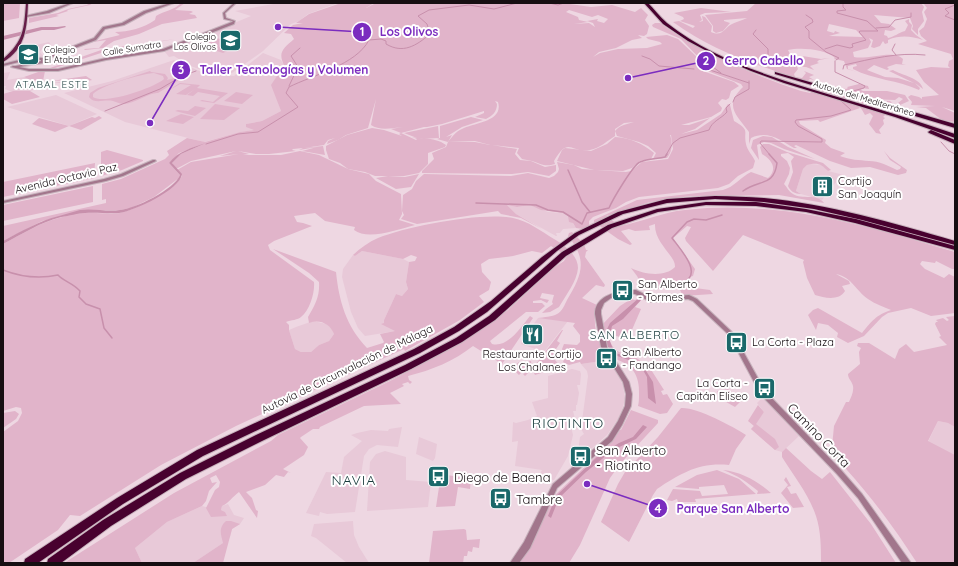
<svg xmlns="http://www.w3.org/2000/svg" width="958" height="566" font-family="Quicksand,sans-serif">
	<rect width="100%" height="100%" fill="#eed7e2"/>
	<g fill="#e8c9d8">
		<polygon points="279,3 338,3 308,14 299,21 291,24 263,51 232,73 207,72 188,65 174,56 169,57 165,52 251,16 235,11"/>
		<polygon points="49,42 51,45 42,49 40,52 45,58 30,58 3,64 16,52 36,48 36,45"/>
		<polygon points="263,53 281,60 285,67 279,73 272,85 281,111 262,121 246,124 255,130 240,132 204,142 125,122 64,93 112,81 174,60 204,73 234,76"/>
		<polygon points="10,72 7,80 24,77 39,84 44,83 46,86 30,91 10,91 5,89 6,86 3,86 3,73"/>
		<polygon points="56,95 97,114 69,126 7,107"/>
		<polygon points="811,164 822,165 828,171 844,175 833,185 822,200 801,194 796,191 803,169 807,165"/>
		<polygon points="507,205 517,207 530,205 548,212 563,213 568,216 576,228 563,229 560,233 556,233 557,236 556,236 516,214"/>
		<polygon points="362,251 403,259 409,262 406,282 408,289 402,296 396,294 384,320 384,323 396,331 365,336 358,328 351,312 342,277 343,269 353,255 355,256"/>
		<polygon points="538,318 568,321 544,352 521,344 526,336 528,336 528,332"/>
		<polygon points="313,321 327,324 332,329 334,334 329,341 319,345 311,352 301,352 295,349 289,330 296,327"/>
		<polygon points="608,360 621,380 623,386 625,398 623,407 618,419 607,435 576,462 574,461 578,451 580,437 584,434 581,429 588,376 587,371 581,364"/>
		<polygon points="572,369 580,371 581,374 580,385 577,385 579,393 577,405 576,405 576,411 573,411 575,419 574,419 575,427 571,427 573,435 568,456 554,480 538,478 542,470 515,466 518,441 512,442 513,422 516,423 528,420 537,416 532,402 548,398 548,376"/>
		<polygon points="763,397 799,436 782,452 775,450 751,429 764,412 757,403"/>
		<polygon points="938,421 948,423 955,427 955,455 928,442"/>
		<polygon points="402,427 398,447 377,445 369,449 364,456 355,512 327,514 320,512 319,516 306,513 326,472 341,473 344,457 362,441 351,435 357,433 371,430 388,431 389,429"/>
		<polygon points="419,437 437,444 435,458 433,461 416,454"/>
		<polygon points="385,451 406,457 406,480 431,482 428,507 367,511 370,462 376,454"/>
		<polygon points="228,504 234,515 244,518 240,524 232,529 230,537 223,543 193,563 142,563 135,548 167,522 202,506 225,512 221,510 222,506"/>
		<polygon points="353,521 354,535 359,547 369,563 347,563 316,538 311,536 314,524"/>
	</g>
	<g fill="#e1b4ca" fill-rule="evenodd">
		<polygon points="3,3 20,3 19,18 3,21"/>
		<polygon points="89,3 93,3 90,5 67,10 68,11 56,15 59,16 29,23 29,18 58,13 68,9 87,5"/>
		<path d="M181,3H185L175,10L191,11L193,12L189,14L195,15L197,18L162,24L139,34L114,41L103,48L85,50L84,49L99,48L106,40L87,43L120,35L115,32C128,32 144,28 155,20L156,16C164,11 175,10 181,3Z"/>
		<path d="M341,3H374L366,8L376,3H563L591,7L612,5L635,12L641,8L648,15L645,20L649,26L647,34L644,36L638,35L642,38L632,40L616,48L599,52L593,57L600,53L618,49L647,48L662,44L660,42L648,39L646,37L667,35L678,39L698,58L700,64V70L734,82L739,86L731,91L729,98L726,100L722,99L718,103L722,108L721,111L711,117L681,125H689L710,118L695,129L681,134L697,130L721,114L728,104L730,105L734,121C751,131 743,130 746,144C747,150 753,156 755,161L753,168L738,176L729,184L718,188L639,197L626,202L616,208L593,217L589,221V230L576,228L573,223L569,222L568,216L563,213L541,210L530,205L517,207L507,205L516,214L542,229L521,218L501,214L498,211L417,224L401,219L404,215L402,211L403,195L412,189L416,181L424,174L511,176L528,173L549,178L554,176L558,172L559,169L557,162L574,165L582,169L626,172L631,171L642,162L668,159L673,149L671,135H670C673,143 672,152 667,158L653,159L656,153L648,146L639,142L617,136L615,131C620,125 627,124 634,122L624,123L615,129V136C607,141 600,148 590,150C571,154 569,135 554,161L555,164C545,167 541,164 532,161C529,160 525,160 522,159L517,153L519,148L492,145L517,149L515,154L520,160L531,161L545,167L556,165V171L549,176L528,172L512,174L422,173V171L434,159L432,153L446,147L448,142H475L490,145L475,141L448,142C452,137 456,131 462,129C473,123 504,122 498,102L495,101L497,104C497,112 492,116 486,119L475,117L484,113V111L442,124L427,127H404H424L401,133L391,129L403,127C393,128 379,131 371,125L376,99L368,128L346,135L338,140L327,144L328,141L335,138L328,140L324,145L304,148L323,146L325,155L302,151L317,147L299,150L303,148L293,149L292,150L296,151L269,154H256L238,151L249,154L243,155H281L300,151L319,155L348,169L369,174L376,181L401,194L402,214L399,220L415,225C399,229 368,241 354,230L355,227L325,221L315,213L294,216L297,222L303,223L312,226L274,241L268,245L270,250L314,282C315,292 310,310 301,317C298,320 291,320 286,322L289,325V330L295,349L301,352H311L319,345L329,341L334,334C330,324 320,319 309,323L308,317C315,305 320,296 319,282L309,273L273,249L336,272C339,301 346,326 367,348L383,343L384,342L380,334L395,331L381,324L384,323V320L396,294L402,296L408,289L406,282L409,262L415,261L417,257L411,255L403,259L362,251L355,256L353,255C360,248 369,242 378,238C409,226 481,212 513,218C528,221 541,231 554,239C564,245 578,255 578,268C577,281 566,295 559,307L550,312L542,313L546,309L553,304L552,302L554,295L542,293L540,298L549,300L547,303L541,300L533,301V303H542L545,306L538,312H526L490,341L492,344C508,348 521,327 530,316L533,318L502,364L473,346C454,361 432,370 408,376L409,380L412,382L410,384L408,382L402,384L404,386L390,393L401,404L364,406L320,427L319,429H313L301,437L300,438L308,447L304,455L283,469L291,473L288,472L284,477L276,475L265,485L246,492L252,498L256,510L258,511L257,518L239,492C232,497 229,503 222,506L221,510L225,512L227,516L211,517L206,508L215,490L219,487L220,482L216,475L210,478L212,483L217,482L209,491L206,501L202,506L167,522L135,548L142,563H64L174,493L271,441L278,435L390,381L460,344L508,310L555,267L564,261L567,256L551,246L542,253L532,251L513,256L489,259L481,264L482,272L491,282L489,290L479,296L484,302L460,320L405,351L404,349L236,426L161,465L80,516L70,515L58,530L9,563H3V432L18,421L22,413L21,408L16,407L3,411V244C22,234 41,222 62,217C69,215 78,213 86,213C97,212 109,215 120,213C135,210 174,190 182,176L177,170L191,162L239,154L220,156L236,151L191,161L176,169L172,163L181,154L206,143L179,153L169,163L180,175L179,178L154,197L131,208L120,210H94L42,221L3,241V226L106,203V199L102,200V184L121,179L165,159L169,155L167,151L187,138L205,142L240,132L254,130L246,127V124L262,121L281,111L271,85L279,73L285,67C277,52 283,49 294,39L291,34L284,33L293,25L303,23H296L309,14ZM569,10L592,17L598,15L608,19L604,23L597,21L598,19L587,21L593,23L595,27L589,23L574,24L588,22L579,20L578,17L566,12Z"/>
		<path d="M756,3H783L782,4L786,3H921L924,7L922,12L924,21L918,29V35L912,29L913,26L910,18L874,15L881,23L889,24L896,29L891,31L885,30L884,35L887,36L888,38C894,37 898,33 905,31L908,25L905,21L909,19V22L912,25L911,30L916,35L923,40C911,36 900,35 888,40V43L885,44L883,41L880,46L874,48L871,47L873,40L869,38L871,42L868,48L853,52L854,57C868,60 894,49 903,59L902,64L906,65L896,64L887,67L889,69L887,70L874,65L867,70L885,77L898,78L914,83L889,71L893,70C901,75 921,78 923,89L915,83L920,88L919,90C898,80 874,80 853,69V67L857,66L856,64L848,66V69L857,72L847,69L844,61L834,59L835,58C826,49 800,47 788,50L790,54L821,59L830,58L819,60L817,62L819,63L810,66L814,70L806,67H801L804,66L802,65L804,59L803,56L794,55L793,56L798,69L794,74L795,77L802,78L806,73L804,71L814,75L809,77L814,80L810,79L807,81C760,67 713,51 673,22L679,21L693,28L695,26L680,21L684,19L683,17L674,13L701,8L731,12L705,13L700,15L702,20L699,22L703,21L702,16L705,17L712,26L711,32C723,37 724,28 732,24C736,22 743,20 747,18L724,20V21L730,23L723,31L716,33L713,31V26L705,15L747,11ZM829,24L856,30L863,37L829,36L840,33L835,31L834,33L827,31Z"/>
		<polygon points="955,3 955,111 942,107 955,113 955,122 942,120 926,108 916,107 935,106 911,105 912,102 908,97 911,95 919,97 922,99 922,97 939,95 924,82 916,70 931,67 950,68 948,66 949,61 953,59 951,54 918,44 927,41 921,36 919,31 924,27 927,19 924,12 927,8 924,4"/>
		<path d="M655,23H660C703,54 752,74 801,91L810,93L820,86L819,82L846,89L848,88L847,87L859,84L868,86L869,89L862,88L861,90L863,91H887L905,95L909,101L900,105L898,103L903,99L899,97L895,100L867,99L855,100L854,103L860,108L820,122L818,120L799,121L800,124L826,140L825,143L831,148L845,153L840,156C850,160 859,160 869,161C879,161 889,166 897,170L900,169L901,167L890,160L884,151L890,158L907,170L906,173L898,175L870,167L851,168L830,161L796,145L794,146L797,148H794C780,140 768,130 751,138L749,144V132C737,115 723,106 743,87L741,84L705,70L703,68L701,60L681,39L653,27L652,25Z"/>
		<polygon points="210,36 240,45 223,53 192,43"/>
		<polygon points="175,39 107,51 52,69 50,68 104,49 125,46 126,44 128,44 127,46"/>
		<polygon points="41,71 45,71 43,81 44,83 39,84 24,77"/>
		<path d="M150,71L151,72L165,74L168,78L167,80L187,75L158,93C151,92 134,103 125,104C120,104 117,102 113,101C104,99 95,105 89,97L90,93L98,88ZM154,73L163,76L164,79C154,88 104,105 93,97V94C102,85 141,74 154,73Z"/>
		<polygon points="86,76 92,80 66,86 62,83 50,83 70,82 70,85 73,80 51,81"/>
		<polygon points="180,83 200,85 197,88 228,93 214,103 200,101 202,100 213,102 220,96 198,92 193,96 187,95 195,89 186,95 176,94 191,85 180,84 164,93"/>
		<polygon points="13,91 30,91 40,97 12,104 3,99 3,94"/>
		<polygon points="236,92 253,95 242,104 224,101"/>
		<polygon points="864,100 890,101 894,105 898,105 894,109 865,101 860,106 886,114 883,117 885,118 883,120 884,124 879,130 881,134 876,133 869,124 873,116 870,113 865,115 858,103 859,101"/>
		<polygon points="215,104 240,108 224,120 200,119"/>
		<polygon points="195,106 206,108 195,116 175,111 178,110 188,111"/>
		<polygon points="181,114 194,117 183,124 166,121"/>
		<polygon points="99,116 102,118 81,130 69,126 55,132 32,124 39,118 69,126 92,117 95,118"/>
		<polygon points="471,117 483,120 462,127 446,137 452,135 448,142 437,139 440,138 440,126"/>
		<path d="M438,126L439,138L419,139C428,138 438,139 446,145L445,147L428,153V164L419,173L404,176H375L365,172L348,169L340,163L329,159L326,150V146L347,135L372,128L384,130L402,136L399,134L401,133L416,140L417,139L412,137L417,138L404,133Z"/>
		<polygon points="763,136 772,137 788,147 815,159 784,149 771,143 764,142 757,145 759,160 751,148 753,140"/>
		<path d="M615,137C630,138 642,143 654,153L651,159L640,161L632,168L623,171L594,170L557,161L562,150L565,148L591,151L607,144Z"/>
		<path d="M763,144H769L787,152L823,163L831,170L828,171C821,164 818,162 807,165L803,169L796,191L801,194C795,194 790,191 788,186L793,172L791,161L794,157L788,153L781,154V156L787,161L790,168L789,174L784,184C787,187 789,192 793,194C802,200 817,193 824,203L779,195L690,196L650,202L606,216L620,226C642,222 663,212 685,210C777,199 867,226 955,252V269H952L936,261L935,263L922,261L920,264L925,269L944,278L949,274L955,277V313L931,316L911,308L888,313L882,317L864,336L848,343L837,337L838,333L828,325L818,323L816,330L808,315L813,310L818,308L862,333C872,321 876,315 891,310C884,307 875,304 868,299C855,290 853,278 836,274L849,281L850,284L842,286L845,291C839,301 825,298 815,295L807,278L803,262L804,260L743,235L713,271L686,241L685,238L691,227L687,226L673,238L695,269L693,276L690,277L689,282L680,286L710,290L713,294L683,296L678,286L665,288L664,286L659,289L655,286L642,285L637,276L631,268C643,274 664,278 675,267C676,256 654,243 655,224L649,226L650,230L635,231L629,229L621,231L632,244L630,245L618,239L594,222V220L637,200L723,190C734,187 741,177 751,172L768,178C778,169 772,160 762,154L760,147Z"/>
		<polygon points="107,150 143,160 143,161 122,170 101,176 101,152"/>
		<polygon points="95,163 94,178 3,197 3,182"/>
		<polygon points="419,174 411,187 396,189 376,178 388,176 405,177"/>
		<polygon points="93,186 93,202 3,221 3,205"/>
		<path d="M572,232L584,244L586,250H588L586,252L585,257L605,285L604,287L596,285L582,298L597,305C591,323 598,345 608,360L581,364L580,362L569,365L563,362L565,357L562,349L564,344L577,345L580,342V335L573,326L575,323L538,318C544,317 552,317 557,314C562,312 565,304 567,300C582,275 588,260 568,236L569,233Z"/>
		<polygon points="639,298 641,300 635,307 641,309 628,339 616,336 605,336 602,325 620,306 631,299 635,300"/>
		<path d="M955,316V427L948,423L938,421L928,441L955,455V563H917C896,530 873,499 847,470C841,462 839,454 832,447L834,426L846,402H849C851,397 854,392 853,386C852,381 848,379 848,374L860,364L859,352L861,348L857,346L858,343H869L895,359L899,349L906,344L914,352L947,345L939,337L941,336L935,324L936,322H938L936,320L943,318L947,321L949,320L946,317Z"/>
		<polygon points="562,330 563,330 557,341 560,343 554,352 555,360 561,367 535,375 532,369 525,376 523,374 525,373 518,370 521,373 519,375 509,365 513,367 519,362 531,361 532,369"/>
		<path d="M605,338H609C615,361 632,348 644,365H648L664,390L661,391L663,395L667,394L673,404L667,413L660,414L638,406C639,402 639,398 639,394C640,376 632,363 614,359L606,347Z"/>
		<polygon points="728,389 741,401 735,407 719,398 717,391"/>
		<polygon points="758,405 764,412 756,424 775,439 779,447 775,450 751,429 754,426 748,421"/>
		<path d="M681,408C697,407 732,426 746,435L736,449L729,465C700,462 681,473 657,489L653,495L629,542L601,522L618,484L625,472L658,437Z"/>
		<polygon points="631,410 658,420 658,423 620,464 610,478 580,545 569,563 520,563 530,547 552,498 614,439 620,430 621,430"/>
		<polygon points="15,411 19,414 16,419 3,428 3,413"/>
		<path d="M786,448L811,471L822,479L830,472L871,524L896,563H821C821,548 821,531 816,516C809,495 794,476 782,457V452Z"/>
		<polygon points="717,470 739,479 756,494 695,499 696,502 678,502 677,499 672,501 667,500 673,489 700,491 702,496 728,494 724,485 699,487 699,489 675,487 697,475"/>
		<path d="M723,470C742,472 757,481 771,493L757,494L758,491C747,482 737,475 723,470Z"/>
		<polygon points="441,474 471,479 470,489 458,487 455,506 436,507"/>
		<polygon points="786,477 791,486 787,487 791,494 796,493 804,507 793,508 781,493 788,485 784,480"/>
		<path d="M226,521H231L240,524L232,529L223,563H193L223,543C221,534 218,528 226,521Z"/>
		<polygon points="464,529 466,530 467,540 480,539 479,548 473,547 472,552 468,551 467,556 464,556 463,563 429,563 433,531"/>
	</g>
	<g fill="#c890ac">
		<polygon points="65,26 66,27 54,30 42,30 3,40 3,36 41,27 57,27"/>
		<path d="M206,143L181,154L172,163L182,174C180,190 134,211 119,213C108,214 97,212 85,213C78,213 69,216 61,217C41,222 22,234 3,244V241C22,231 39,221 59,216C66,214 73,212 80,210C93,208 107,212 120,210C135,209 175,189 180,175L169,163C178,151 192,148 206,143Z"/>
		<polygon points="639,298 641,300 623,319 612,326 609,339 613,349 616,353 635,360 643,366 653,382 656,404 648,398 647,377 643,370 634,362 612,354 607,345 606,339 607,329 610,323"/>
		<polygon points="643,425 647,427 636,439 613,450 586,472 559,498 551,518 548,516 556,496 597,457 619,443 633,437"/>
	</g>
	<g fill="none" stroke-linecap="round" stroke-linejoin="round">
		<g stroke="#c890ac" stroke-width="1">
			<polyline points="549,3 558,5 564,3"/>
			<polyline points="955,5 945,9 949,13 945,16 955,20"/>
			<polyline points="806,15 812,19 813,22 805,27 809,31 809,38 826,52 839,58 836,60"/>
			<polyline points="876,28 889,27 895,20 911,17 911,13"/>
			<polyline points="756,30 753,34 768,49 768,56 774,64 769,67"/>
			<polyline points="895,44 892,50 896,55"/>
			<polyline points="825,49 837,45 850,48 853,47 852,44 866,40 859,32 860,31 878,31 867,21 837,13 837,11 846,10 843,7 843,3"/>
			<polyline points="642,56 650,59 659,66 694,69"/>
			<polyline points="705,61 721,73"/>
			<polyline points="707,69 749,83"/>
			<path d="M843,69L844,65C871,59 898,52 925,55"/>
			<polyline points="289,86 298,67 291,56 300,48"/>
			<polyline points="733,102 735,97 749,89 749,81"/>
			<polyline points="105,111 160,89 182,76 196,71"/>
			<polyline points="941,142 949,151 955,154"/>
			<path d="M206,144L238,134L258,132L298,107L286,93L289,87C313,75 356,65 369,40L381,39L386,41V44C403,54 416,46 430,34L427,24L418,16L429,10L469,5L494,9L517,3"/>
			<path d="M666,155L673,143L680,138L709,130C712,121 721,119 727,112L726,108L730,104"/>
			<polyline points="770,155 760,143 761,141 822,142 822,139 798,126 795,122 796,120 831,116 851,110 840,100 842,94 864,88 865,86 835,72 835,61"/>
		</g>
		<g stroke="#c890ac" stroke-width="1.5">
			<polyline points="568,170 582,202 590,212"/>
			<path d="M743,191C759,179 774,187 777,163L769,154"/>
			<path d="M476,203L536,205L548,210L563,212L582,224L587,213L609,208C613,199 633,165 640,162C648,158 657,159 665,157L667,154"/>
			<path d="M3,270C21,277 40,279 58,275C63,281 73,283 80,291L79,297L86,304L100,309L104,328L112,338"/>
			<path d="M658,288L684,282C703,273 680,249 672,238L687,222L694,219L706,220L722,215"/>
		</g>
		<defs>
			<g id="minor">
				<polygon points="70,3 73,3 49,13 26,17 25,16 47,11"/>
				<polygon points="170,3 174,3 146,13 124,25 105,29 96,40 44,60 43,63 19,67 29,69 58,69 106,58 163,49 232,22 233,21 224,19 223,13 234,3 236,3 225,13 226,18 235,21 234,24 164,51 106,60 58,71 29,71 11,67 13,66 15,66 38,62 41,61 41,60 31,59 3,66 3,64 31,57 43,58 48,56 94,38 103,27 122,23 144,11"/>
				<polygon points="153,160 155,160 156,161 123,176 106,181 3,203 3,201 104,179 121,174"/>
				<path d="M623,290H636L652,298L689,295L697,299L733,333L765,391L841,470L862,494L911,563H902L858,498L837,474L761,395L729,335L693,301L688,299L651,302L635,294H623L614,296L604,303L601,310V314L607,347L629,382L632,394L631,406L622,425L612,441L557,488L530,548L519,563H510L524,542L553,484L608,437L618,421L625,406L626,394L623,382L601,347L595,314C595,298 610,294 623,290Z"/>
			</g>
			<path id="major" d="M26,3H28C27,27 26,49 3,62V59C24,41 24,29 26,3Z"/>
			<g id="highway">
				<path d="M644,3H648C654,9 660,17 667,23C718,64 789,82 851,101C886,111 920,122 955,134V138L895,117L784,83L751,71L718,57L688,41L663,24Z"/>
				<polygon points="775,72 955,124 955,128 775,74"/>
				<polygon points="931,130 955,140 955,144 929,133 928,132"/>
				<path d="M715,196C731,196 748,197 764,198C829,204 893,223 955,241V245L862,220L814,209L764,202L715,199L667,203L623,214L579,235L557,251L487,312L459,331L420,353L203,456L123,504L38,563H24L25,559L117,498L197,450L414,349L454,327L491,301L542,257L575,233L618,212L667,199Z"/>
				<polygon points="706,202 756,202 806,209 856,219 955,246 955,250 855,223 806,212 756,206 706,205 658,212 612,228 566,256 495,320 462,342 411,369 262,441 186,479 111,526 61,563 47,563 48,559 103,520 180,473 256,435 405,365 456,338 489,316 562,252 608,225 657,209"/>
			</g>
		</defs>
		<use href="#minor" stroke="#c7b3bd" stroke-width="2"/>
		<use href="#major" stroke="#c7b3bd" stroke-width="2"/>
		<use href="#highway" stroke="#c7b3bd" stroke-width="2"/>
		<use href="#minor" fill="#a2768c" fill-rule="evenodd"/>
		<use href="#major" fill="#661c48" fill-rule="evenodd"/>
		<use href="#highway" fill="#48012f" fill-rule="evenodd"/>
	</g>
	<defs>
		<symbol id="school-square" viewBox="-11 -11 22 22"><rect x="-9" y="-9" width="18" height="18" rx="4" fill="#1a686a" stroke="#fff"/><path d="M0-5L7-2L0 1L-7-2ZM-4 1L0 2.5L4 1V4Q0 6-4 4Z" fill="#fff"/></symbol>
		<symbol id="building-square" viewBox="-11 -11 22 22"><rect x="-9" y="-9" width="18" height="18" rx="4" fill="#1a686a" stroke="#fff"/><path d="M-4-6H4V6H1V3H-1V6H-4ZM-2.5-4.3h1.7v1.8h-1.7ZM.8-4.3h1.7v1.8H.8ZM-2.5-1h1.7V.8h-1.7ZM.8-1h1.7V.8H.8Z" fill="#fff"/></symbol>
		<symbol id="bus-square" viewBox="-11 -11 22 22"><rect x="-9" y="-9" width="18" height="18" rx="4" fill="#1a686a" stroke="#fff"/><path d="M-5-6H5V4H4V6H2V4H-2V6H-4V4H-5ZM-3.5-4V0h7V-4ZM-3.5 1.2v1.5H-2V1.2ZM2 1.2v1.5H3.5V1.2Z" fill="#fff"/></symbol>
		<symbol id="restaurant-square" viewBox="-11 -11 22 22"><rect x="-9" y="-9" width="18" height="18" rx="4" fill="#1a686a" stroke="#fff"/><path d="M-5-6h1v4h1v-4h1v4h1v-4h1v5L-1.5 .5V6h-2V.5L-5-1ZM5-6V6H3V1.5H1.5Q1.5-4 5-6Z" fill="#fff"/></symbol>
	</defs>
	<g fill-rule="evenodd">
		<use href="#school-square" x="218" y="28" width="25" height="25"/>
		<use href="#school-square" x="16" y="42" width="25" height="25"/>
		<use href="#building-square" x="810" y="174" width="25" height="25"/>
		<use href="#bus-square" x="610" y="278" width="25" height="25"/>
		<use href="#restaurant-square" x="520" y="322" width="25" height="25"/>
		<use href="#bus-square" x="724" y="330" width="25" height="25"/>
		<use href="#bus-square" x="594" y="346" width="25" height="25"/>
		<use href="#bus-square" x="752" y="376" width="25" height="25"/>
		<use href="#bus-square" x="568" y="444" width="25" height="25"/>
		<use href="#bus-square" x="426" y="464" width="25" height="25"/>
		<use href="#bus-square" x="488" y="486" width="25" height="25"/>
	</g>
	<g text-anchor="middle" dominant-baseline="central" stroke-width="4" stroke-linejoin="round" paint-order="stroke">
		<g font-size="9" fill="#160e12" stroke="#fff" text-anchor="end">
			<text x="216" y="36">Colegio<tspan x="216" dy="10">Los Olivos</tspan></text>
			<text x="44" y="49" text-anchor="start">Colegio<tspan x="44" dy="10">El Atabal</tspan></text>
		</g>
		<g font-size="9" fill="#160e12" stroke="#fff">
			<text transform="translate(132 48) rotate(-9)">Calle Sumatra</text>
			<text transform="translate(864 98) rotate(17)">Autovía del Mediterráneo</text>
		</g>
		<g font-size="10" letter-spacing="1" fill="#183a3b" stroke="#fff">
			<text x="52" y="84">ATABAL ESTE</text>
		</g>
		<g font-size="11" fill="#160e12" stroke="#fff">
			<text transform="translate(66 178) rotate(-13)">Avenida Octavio Paz</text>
			<text transform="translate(347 369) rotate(-26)">Autovía de Circunvalación de Málaga</text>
		</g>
		<g font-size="11" fill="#160e12" stroke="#fff" text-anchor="start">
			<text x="838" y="181">Cortijo<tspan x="838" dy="13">San Joaquín</tspan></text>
			<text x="638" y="284">San Alberto<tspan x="638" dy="13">- Tormes</tspan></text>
			<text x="752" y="342">La Corta - Plaza</text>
			<text x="622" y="352">San Alberto<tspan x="622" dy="13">- Fandango</tspan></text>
			<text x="532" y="354" text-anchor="middle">Restaurante Cortijo<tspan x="532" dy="13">Los Chalanes</tspan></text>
			<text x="748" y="383" text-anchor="end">La Corta -<tspan x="748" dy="13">Capitán Eliseo</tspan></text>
		</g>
		<g font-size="12" letter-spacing="1" fill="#183a3b" stroke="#fff">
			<text x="635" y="334">SAN ALBERTO</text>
		</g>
		<g font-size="13" fill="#160e12" stroke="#fff">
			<text transform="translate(819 435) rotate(46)">Camino Corta</text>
		</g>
		<g font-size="13" fill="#160e12" stroke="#fff" text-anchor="start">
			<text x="596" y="450">San Alberto<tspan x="596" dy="15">- Riotinto</tspan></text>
			<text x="454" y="477">Diego de Baena</text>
			<text x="516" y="499">Tambre</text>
		</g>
		<g font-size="14" letter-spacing="1" fill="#183a3b" stroke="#fff">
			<text x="568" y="423">RIOTINTO</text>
			<text x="354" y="480">NAVIA</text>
		</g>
	</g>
	<path fill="none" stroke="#7b2cbf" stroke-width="1.5" d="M278 27L362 32M628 78L706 61M150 123L181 70M587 484L658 508"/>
	<g fill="#7b2cbf" stroke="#fff" stroke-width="1.5">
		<circle cx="278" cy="27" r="4"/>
		<circle cx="628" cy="78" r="4"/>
		<circle cx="150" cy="123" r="4"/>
		<circle cx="587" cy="484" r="4"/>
		<circle cx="362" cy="32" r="10"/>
		<circle cx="706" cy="61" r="10"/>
		<circle cx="181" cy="70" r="10"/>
		<circle cx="658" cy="508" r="10"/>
	</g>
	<g font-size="12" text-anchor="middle" font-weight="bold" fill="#fff">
		<text x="362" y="36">1</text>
		<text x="706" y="65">2</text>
		<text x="181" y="74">3</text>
		<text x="658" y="513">4</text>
	</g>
	<g font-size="12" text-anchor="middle" font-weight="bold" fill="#7b2cbf" stroke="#fff" stroke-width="4" stroke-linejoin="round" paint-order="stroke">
		<text x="409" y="36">Los Olivos</text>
		<text x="764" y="65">Cerro Cabello</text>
		<text x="284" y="74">Taller Tecnologías y Volumen</text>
		<text x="733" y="513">Parque San Alberto</text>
	</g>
	<rect width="958" height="566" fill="none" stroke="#160e12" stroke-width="8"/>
</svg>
